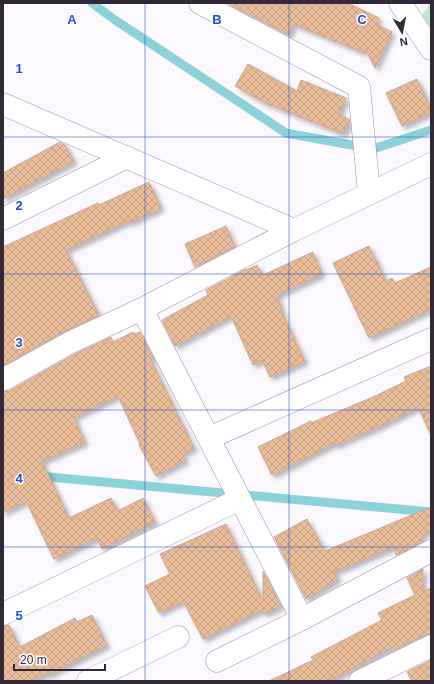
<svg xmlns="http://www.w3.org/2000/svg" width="434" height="684" font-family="Helvetica,sans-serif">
	<defs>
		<pattern id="forest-firs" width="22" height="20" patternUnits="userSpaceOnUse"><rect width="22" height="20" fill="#b8ebcd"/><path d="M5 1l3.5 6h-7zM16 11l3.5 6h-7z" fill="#9ecab1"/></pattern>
		<pattern id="building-cross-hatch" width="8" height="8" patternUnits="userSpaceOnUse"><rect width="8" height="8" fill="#e9bc99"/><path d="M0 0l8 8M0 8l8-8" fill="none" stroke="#c8a284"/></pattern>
		<filter id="shadow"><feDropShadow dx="3.5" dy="3.5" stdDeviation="2" flood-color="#0004"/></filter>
	</defs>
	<rect width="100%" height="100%" fill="#fbf8fe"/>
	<polygon fill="url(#forest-firs)" points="430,4 431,6 431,27 422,15"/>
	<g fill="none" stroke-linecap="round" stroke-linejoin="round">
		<g stroke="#8cd2d8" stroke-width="9">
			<polyline points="92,3 115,20 286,133 373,149 431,130"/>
			<polyline points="38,476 431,512"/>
		</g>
	</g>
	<g fill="url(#building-cross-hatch)" stroke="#c7a891" filter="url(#shadow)">
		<polygon points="227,3 348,3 379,18 376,24 392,32 375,68 366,50 364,53 293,24 289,35"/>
		<polygon points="248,64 297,91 301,80 346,98 339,114 350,120 343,134 263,102 235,86"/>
		<polygon points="417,79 431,108 431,112 402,126 386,93"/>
		<polygon points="60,142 65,145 74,161 3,199 3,173"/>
		<polygon points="149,182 161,208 129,223 128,221 66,250 99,315 63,332 3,366 3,247 98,203 99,205"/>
		<polygon points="226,226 235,246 195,267 185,244"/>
		<polygon points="369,246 386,281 392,278 395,283 431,267 431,309 369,338 333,263"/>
		<polygon points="313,252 322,274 277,295 284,317 305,361 270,377 262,360 253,365 231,316 175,346 162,320 208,295 206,290 246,269 246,270 257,265 263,275"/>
		<polygon points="133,332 134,334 140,332 153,358 151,360 194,448 182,454 186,460 156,476 139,445 140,444 118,396 74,417 85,442 42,461 69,518 111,498 118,511 143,498 155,522 102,549 97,538 54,559 26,501 3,513 3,392 9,391 75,354 111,337 113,342"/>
		<polygon points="431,366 431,435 418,407 380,426 336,445 335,443 272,475 258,447 311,421 311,423 373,397 406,381 404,377"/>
		<polygon points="431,507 431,531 422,535 422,542 396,555 393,547 334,572 338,579 306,599 274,537 307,519 325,551"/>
		<polygon points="226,524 263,601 263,571 281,606 263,614 263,609 203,639 183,601 159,613 145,586 170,574 160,554"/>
		<polygon points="423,569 423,591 431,588 431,634 425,635 396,649 394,646 329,681 269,681 313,660 311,657 382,620 378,613 415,595 407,578"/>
		<polygon points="92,615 107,645 48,675 47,673 31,681 3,681 3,626 9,625 20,647 75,618 77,622"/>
		<polygon points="431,660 431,681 412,681 407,672"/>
	</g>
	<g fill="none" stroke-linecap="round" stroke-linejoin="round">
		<defs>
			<g id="minor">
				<polyline points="200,3 359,87 369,193"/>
				<polyline points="400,3 431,49"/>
				<polyline points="3,104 294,230"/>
				<polyline points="3,219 127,157"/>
				<polyline points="142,309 294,230 431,164"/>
				<polyline points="3,380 69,343 142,309 302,619 431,551"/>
				<polyline points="209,438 431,339"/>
				<polyline points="3,614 240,499"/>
				<polyline points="217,661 302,619"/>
				<polyline points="88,681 178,637"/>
				<polyline points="360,681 431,646"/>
			</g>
		</defs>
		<use href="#minor" stroke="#9f8ead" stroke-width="23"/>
		<use href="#minor" stroke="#fff" stroke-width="22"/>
	</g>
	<path fill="none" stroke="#1d4ed8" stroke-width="1" stroke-opacity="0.55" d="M145,3V681M289,3V681M3,137H431M3,274H431M3,410H431M3,547H431"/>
	<g font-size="13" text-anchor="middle" font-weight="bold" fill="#1d4ed8" stroke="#fff" stroke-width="3" stroke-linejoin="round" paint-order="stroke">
		<text x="72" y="24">A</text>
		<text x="217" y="24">B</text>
		<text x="362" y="24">C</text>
		<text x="19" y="73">1</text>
		<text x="19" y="210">2</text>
		<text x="19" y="347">3</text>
		<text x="19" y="483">4</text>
		<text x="19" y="620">5</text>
	</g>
	<rect width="434" height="684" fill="none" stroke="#302936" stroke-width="8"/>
	<g transform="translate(402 32) rotate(170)" stroke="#ffffff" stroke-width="3" paint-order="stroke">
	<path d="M0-3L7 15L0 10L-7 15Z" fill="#302936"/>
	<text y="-6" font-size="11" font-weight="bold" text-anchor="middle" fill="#302936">N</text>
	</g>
	<path d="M14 664v6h91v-6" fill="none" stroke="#302936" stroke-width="2"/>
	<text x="20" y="664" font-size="12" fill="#302936" stroke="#ffffff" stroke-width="3" paint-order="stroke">20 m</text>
</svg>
